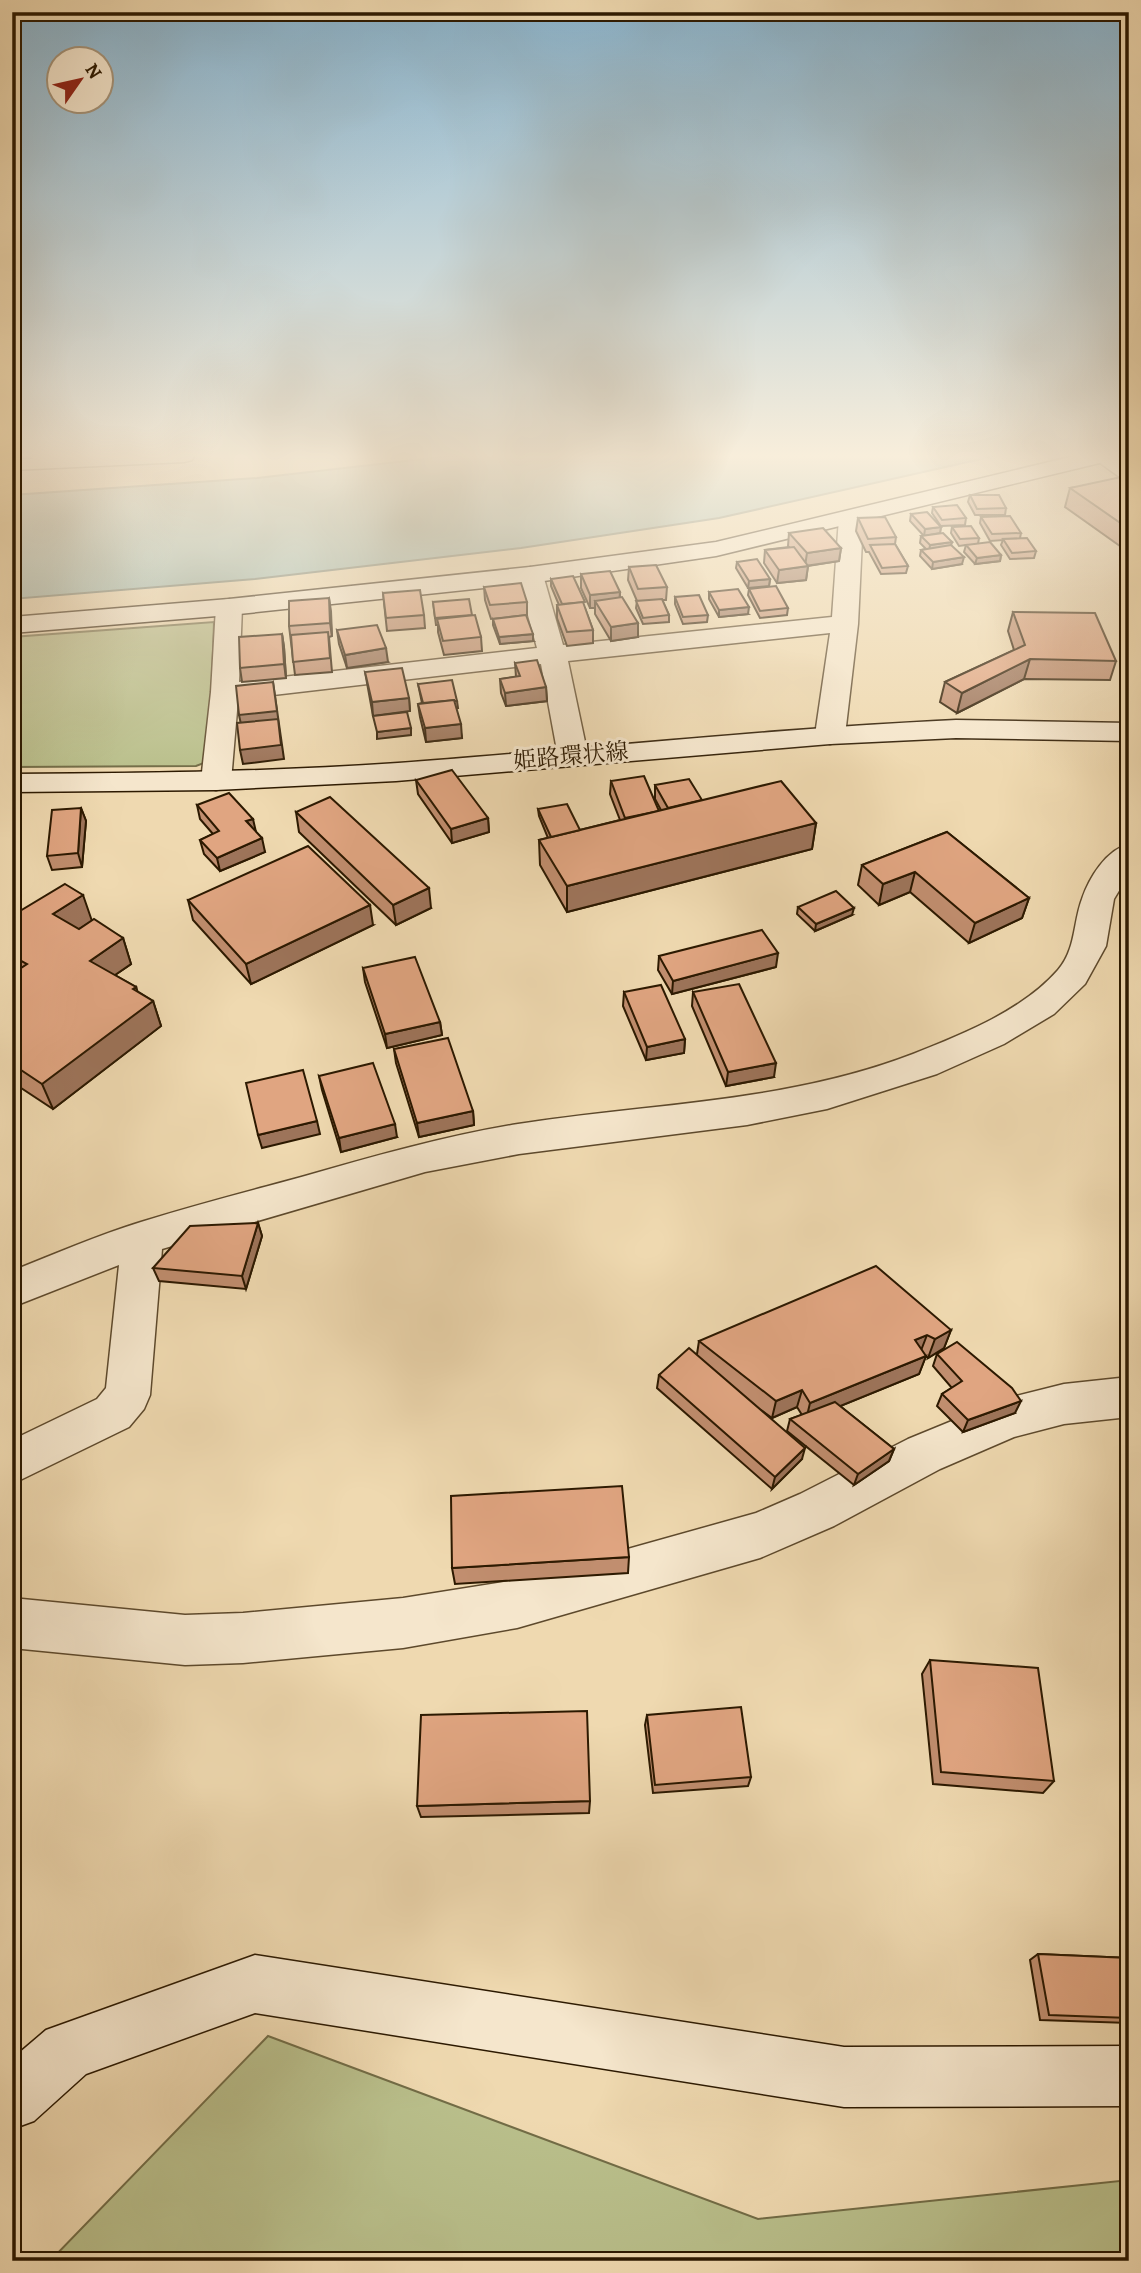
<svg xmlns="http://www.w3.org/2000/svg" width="1141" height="2273" font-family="Alegreya,'Noto Serif JP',serif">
	<rect width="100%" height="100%" fill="#efd9b0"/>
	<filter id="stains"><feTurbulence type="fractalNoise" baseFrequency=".00286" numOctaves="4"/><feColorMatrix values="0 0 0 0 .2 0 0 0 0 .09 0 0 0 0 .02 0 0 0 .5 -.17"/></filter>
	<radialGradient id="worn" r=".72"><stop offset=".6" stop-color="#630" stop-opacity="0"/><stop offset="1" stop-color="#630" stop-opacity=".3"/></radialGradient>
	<g fill="#b9bf8b" stroke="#726c46" stroke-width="2">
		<polygon points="214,622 209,761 196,766 12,767 12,637"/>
		<polygon points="268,2036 758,2219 1129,2180 1129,2261 50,2261"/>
	</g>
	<polygon fill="#9ab9b1" stroke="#6e796a" stroke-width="2" points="458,455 999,455 719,518 521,548 255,579 12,599 12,495 257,478"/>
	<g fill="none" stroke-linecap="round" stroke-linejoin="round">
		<defs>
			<g id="street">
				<polygon points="1089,455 1115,455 1129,463 1129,480 1121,478"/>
				<polygon points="851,511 859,513 863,518 858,624 845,735 840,741 830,744 820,741 815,735 830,633 568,661 588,756 583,762 573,765 563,762 558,756 541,664 238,699 231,781 227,787 216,790 205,787 201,781 211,692 216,607 220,601 229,599 238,601 242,607 239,682 537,648 517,575 521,570 530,567 539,570 543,575 563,645 832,617 839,518 843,513"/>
				<path d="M1129,844V874L1114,899L1106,946L1085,984L1054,1014L1004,1044L937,1074L827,1109L747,1125L519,1154L425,1172L162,1249L150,1395L144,1409L129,1427L12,1484V1440L97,1399L106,1388L119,1265L12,1307V1271C55,1254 98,1235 141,1222C195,1205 250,1191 305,1176C375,1156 445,1136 518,1124C651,1103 786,1103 913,1054C963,1034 1022,1011 1058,970C1076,949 1073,923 1082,899C1089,878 1106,850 1129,844Z"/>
				<polygon points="1129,1377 1129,1417 1064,1424 1014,1437 940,1469 834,1526 760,1558 517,1628 403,1648 243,1663 185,1665 12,1648 12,1598 185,1615 243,1613 403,1598 517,1580 756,1513 800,1494 908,1439 1008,1398 1064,1384"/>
			</g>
			<g id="secondary">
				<polygon points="47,455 195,455 192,460 184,462 12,470 12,456"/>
				<polygon points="1078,455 1115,455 1112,460 716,556 530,583 229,615 12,633 12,617 229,599 530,567 716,542"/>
				<path d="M956,720L1129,723V741L956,738L830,744L396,781L216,790L12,792V774C141,773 269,772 398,763C584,749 769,729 956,720Z"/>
				<polygon points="255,1955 844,2047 1129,2046 1129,2106 844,2107 255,2013 86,2074 34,2121 12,2129 12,2059 46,2030"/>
			</g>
		</defs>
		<use href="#street" stroke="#5d492c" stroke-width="3"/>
		<use href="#secondary" stroke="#2c1900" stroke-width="3"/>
		<use href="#street" fill="#f5e6cc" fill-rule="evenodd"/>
		<use href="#secondary" fill="#f5e6cc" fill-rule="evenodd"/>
	</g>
	<g fill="#c18e6f" stroke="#2c1900" stroke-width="2">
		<polygon points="12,455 32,455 31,458 12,459"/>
		<polygon points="1129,481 1129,551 1127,551 1065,507 1070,488"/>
		<polygon points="970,495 1006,508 1005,515 975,515 968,502"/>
		<polygon points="933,507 966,518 965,525 941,526 940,533 952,542 951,545 962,564 932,569 920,556 921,550 926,549 920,543 921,536 924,536 910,521 911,514 940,525 932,513"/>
		<polygon points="981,517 1021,533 1020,538 1036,551 1034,558 1010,559 1001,545 1003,540 990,541 980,523"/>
		<polygon points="858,518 896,537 895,544 908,566 906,573 881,574 869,552 866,552 856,531"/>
		<polygon points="952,527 979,538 978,544 1001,555 1000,561 975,564 964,552 966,545 959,546 951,533"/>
		<polygon points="789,533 841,548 839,561 808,566 806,580 777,583 764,563 765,550 789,547 788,546"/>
		<polygon points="737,562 770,579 769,586 748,588 736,568"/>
		<polygon points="629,567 667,587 666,600 662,600 669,615 669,622 643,624 636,608 637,601 628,580"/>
		<polygon points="581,574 620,592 620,597 638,637 611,641 595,614 595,608 590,608 581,588"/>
		<polygon points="551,579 585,608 593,630 593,643 567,646 557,618 557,605 559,605 551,586"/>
		<polygon points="484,587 527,602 527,615 491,619 485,600"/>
		<polygon points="749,589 788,608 787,615 760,618 748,595"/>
		<polygon points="709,592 748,614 719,617 709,599"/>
		<polygon points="383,593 424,615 425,628 387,631"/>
		<polygon points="675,597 708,615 707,622 683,624 675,604"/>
		<polygon points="329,598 332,636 329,637 332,672 295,675 289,626"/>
		<polygon points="433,602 472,616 481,637 482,651 444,655 438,632 438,625 436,625"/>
		<polygon points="1013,612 1116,661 1110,680 1024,679 957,713 940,702 945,682 1014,650 1008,631"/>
		<polygon points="493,619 533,641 500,644 493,625"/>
		<polygon points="337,630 388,662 347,668 339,644"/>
		<polygon points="282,634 284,647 286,678 242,682 240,668"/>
		<polygon points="515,663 546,687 547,701 506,706 501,693 500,679 516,677"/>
		<polygon points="365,672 409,698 410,711 373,716"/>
		<polygon points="418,684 457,701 458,708 456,708 462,738 426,742 420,717 418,704 422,703"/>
		<polygon points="416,780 488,818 489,832 452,843 418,794"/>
		<polygon points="611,781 659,811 661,810 655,799 655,785 702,800 816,823 812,849 567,912 540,865 539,840 548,838 539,816 538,809 580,830 620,820 610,794"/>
		<polygon points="197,805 255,830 265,852 220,871 204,854 200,840 213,834 200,819"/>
		<polygon points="81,808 86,821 82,867 52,870 47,856"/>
		<polygon points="296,812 431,908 396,925 299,832"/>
		<polygon points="947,832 1029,898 1022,918 969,943 910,892 879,905 858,885 862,865"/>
		<polygon points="188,900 373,925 251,984 193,920"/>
		<polygon points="798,907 852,915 815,931 797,914"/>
		<polygon points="15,914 92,921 123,938 131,964 115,975 136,987 137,991 153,1001 161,1026 53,1109 12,1082 12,920 17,917"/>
		<polygon points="659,956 776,967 672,994 658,970"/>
		<polygon points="363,968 440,1022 442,1035 387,1048 365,982"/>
		<polygon points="624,992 685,1039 684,1053 646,1060 623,1006"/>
		<polygon points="693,992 774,1077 726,1086 692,1006"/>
		<polygon points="394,1049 473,1111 474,1125 419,1137 396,1063"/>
		<polygon points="319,1076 397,1137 341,1152 322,1090"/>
		<polygon points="258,1223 262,1236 246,1289 159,1281 153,1268"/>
		<polygon points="951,1330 944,1348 928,1358 926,1356 919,1374 840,1406 894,1449 889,1461 854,1485 787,1431 790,1419 802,1415 797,1407 772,1418 761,1410 802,1459 772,1489 657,1388 659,1375 697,1354 699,1341"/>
		<polygon points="937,1354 1015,1413 963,1432 937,1406 942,1394 952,1388 933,1366"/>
		<polygon points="629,1557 628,1573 455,1584 452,1568"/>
		<polygon points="930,1660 1054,1781 1043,1793 933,1784 922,1674"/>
		<polygon points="647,1715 751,1777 748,1786 653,1793 645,1725"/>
		<polygon points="590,1801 589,1813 421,1817 417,1806"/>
		<polygon points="1038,1954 1129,1958 1129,2023 1040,2020 1030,1960"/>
	</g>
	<g fill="#9d745a" stroke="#2c1900" stroke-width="2">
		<polygon points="941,527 940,533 924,536 925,529"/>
		<polygon points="952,542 950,548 929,552 930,545"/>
		<polygon points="841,548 839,561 805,566 807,553"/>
		<polygon points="1001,555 1000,561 975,564 977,558"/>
		<polygon points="964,557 962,564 932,569 933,562"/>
		<polygon points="808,566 806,580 777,583 779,570"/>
		<polygon points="770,579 769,586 748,588 749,581"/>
		<polygon points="620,592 619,605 595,601 595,608 590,608 590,595"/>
		<polygon points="329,598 331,611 332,636 330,623"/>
		<polygon points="749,607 748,614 719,617 719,610"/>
		<polygon points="638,623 638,637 611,641 611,627"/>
		<polygon points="282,634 284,647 286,678 284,664"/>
		<polygon points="533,634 533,641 500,644 499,637"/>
		<polygon points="386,648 388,662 347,668 345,655"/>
		<polygon points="1030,659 1024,679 957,713 962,693"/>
		<polygon points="273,682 284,759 243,764 240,750 242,729 239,715"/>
		<polygon points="546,687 547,701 506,706 505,693"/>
		<polygon points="409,698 410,711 373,716 372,702"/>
		<polygon points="461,724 462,738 426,742 425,728"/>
		<polygon points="411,728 411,735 377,739 377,732"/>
		<polygon points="81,808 86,821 82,867 78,853"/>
		<polygon points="488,818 489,832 452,843 451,829"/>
		<polygon points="253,819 256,832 246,821"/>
		<polygon points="816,823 812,849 567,912 567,886"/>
		<polygon points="262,838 265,852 220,871 217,858"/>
		<polygon points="915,872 910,892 879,905 883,884"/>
		<polygon points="429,888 431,908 396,925 393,905"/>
		<polygon points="83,895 92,921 63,939 53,914"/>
		<polygon points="1029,898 1022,918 969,943 975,923"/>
		<polygon points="370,905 373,925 251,984 246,964"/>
		<polygon points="854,908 852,915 815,931 816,924"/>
		<polygon points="123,938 131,964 99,986 90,961"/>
		<polygon points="778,953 776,967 672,994 673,981"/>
		<polygon points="136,987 143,1008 153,1001 161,1026 53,1109 42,1084"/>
		<polygon points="440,1022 442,1035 387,1048 385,1034"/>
		<polygon points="685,1039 684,1053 646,1060 647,1047"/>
		<polygon points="776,1063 774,1077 726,1086 728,1072"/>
		<polygon points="473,1111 474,1125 419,1137 417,1123"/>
		<polygon points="317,1121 320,1134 262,1148 258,1135"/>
		<polygon points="395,1124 397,1137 341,1152 339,1138"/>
		<polygon points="258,1223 262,1236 246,1289 242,1276"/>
		<polygon points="951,1330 944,1348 928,1358 935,1339"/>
		<polygon points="927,1335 920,1353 915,1340"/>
		<polygon points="926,1356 919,1374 806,1420 810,1403"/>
		<polygon points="802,1390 797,1407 772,1418 776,1401"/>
		<polygon points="1021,1401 1015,1413 963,1432 968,1420"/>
		<polygon points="805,1448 802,1459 772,1489 775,1477"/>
		<polygon points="894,1449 889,1461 854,1485 858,1474"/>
	</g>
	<g fill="#e0a581" stroke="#2c1900" stroke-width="2">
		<polygon points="1121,477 1127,481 1129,481 1129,529 1070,488"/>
		<polygon points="970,495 999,495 1006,508 977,509"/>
		<polygon points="957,505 966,518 942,520 933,507"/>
		<polygon points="927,512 941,527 925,529 911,514"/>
		<polygon points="1010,516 1021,533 992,534 981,517"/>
		<polygon points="885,517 896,537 868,539 858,518"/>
		<polygon points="971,526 979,538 960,539 952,527"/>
		<polygon points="823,528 841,548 807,553 789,533"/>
		<polygon points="943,533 952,542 930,545 921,536"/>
		<polygon points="1027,538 1036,551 1012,553 1003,539"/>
		<polygon points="990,542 1001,555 977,558 966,545"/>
		<polygon points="895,544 908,566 882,568 870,545"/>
		<polygon points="951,545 964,557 933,562 921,550"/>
		<polygon points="794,547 808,566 779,570 765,550"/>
		<polygon points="757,559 770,579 749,581 737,562"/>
		<polygon points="656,565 667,587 638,589 629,567"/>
		<polygon points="610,571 620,592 590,595 581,574"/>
		<polygon points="573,576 585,602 562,604 551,579"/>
		<polygon points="521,583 527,602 490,605 484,587"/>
		<polygon points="776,586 788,608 760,611 749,589"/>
		<polygon points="738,589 749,607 719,610 709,592"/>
		<polygon points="420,590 424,615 386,618 383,593"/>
		<polygon points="699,595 708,615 683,617 675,597"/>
		<polygon points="622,597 638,623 611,627 595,601"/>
		<polygon points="329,598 330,623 289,626 289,601"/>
		<polygon points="469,599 472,615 435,618 433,602"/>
		<polygon points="662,599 669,615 643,618 636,601"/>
		<polygon points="583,602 593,630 567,632 557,605"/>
		<polygon points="1013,612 1095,613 1116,661 1030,659 962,693 945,682 1025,645"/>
		<polygon points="475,615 481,637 443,641 437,619"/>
		<polygon points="526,615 533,634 499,637 493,619"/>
		<polygon points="377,625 386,648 345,655 337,630"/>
		<polygon points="328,632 330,658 293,662 291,635"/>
		<polygon points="282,634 284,664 240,668 239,637"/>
		<polygon points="537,660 546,687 505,693 500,679 520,676 515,663"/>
		<polygon points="402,668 409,698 372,702 365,672"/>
		<polygon points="452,680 457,701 454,701 454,700 423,703 418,684"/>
		<polygon points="273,682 277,711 239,715 236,686"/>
		<polygon points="454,700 461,724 425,728 418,704"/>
		<polygon points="407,712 411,728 377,732 373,716"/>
		<polygon points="278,719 281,745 240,750 237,723"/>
		<polygon points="452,770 488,818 451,829 416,780"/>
		<polygon points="644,776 659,811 625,818 611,781"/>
		<polygon points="689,779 702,800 668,808 655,785"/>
		<polygon points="781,781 816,823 567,886 539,840"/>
		<polygon points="229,793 253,819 246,821 262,838 217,858 200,840 219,831 197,805"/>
		<polygon points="330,797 429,888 393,905 296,812"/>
		<polygon points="567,804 580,830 551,837 538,809"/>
		<polygon points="81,808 78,853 47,856 52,810"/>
		<polygon points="947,832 1029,898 975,923 915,872 883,884 862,865"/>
		<polygon points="308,846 370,905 246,964 188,900"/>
		<polygon points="65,884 83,895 53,914 79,929 94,919 123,938 90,961 136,987 133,989 153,1001 42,1084 12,1064 12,974 27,964 12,956 12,920 18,916 15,914"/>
		<polygon points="836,891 854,908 816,924 798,907"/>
		<polygon points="762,930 778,953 673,981 659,956"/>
		<polygon points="415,957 440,1022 385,1034 363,968"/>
		<polygon points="739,984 776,1063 728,1072 693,992"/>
		<polygon points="661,985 685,1039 647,1047 624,992"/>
		<polygon points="448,1038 473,1111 417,1123 394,1049"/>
		<polygon points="373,1063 395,1124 339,1138 319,1076"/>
		<polygon points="303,1070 317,1121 258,1135 246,1083"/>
		<polygon points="258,1223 242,1276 153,1268 190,1226"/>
		<polygon points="876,1266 951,1330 935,1339 927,1335 915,1340 926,1356 810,1403 802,1390 776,1401 699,1341"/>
		<polygon points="957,1342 1012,1388 1021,1401 968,1420 942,1394 962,1381 937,1354"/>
		<polygon points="689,1348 805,1448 775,1477 659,1375"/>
		<polygon points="835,1402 894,1449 858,1474 790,1419"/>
		<polygon points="622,1486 629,1557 452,1568 451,1496"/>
		<polygon points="930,1660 1038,1668 1054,1781 941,1772"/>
		<polygon points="741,1707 751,1777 655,1785 647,1715"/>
		<polygon points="587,1711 590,1801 417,1806 421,1715"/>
		<polygon points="1038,1954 1129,1958 1129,2018 1049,2015"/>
	</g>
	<linearGradient id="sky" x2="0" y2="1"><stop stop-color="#89b6d2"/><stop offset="0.59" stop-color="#f8eedb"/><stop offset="1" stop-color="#f8eedb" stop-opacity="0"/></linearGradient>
	<rect width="1141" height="773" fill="url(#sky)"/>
	<g text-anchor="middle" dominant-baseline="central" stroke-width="6" stroke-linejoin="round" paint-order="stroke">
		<g font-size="23" fill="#2c1900" stroke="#f5e6cc">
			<text transform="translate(571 756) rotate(-5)">姫路環状線</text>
		</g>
	</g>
	<rect width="1141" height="2273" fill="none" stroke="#efd9b0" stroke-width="42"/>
	<rect x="14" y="14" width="1113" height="2245" fill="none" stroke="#2c1900" stroke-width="3.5"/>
	<rect x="21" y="21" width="1099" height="2231" fill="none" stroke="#2c1900" stroke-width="2"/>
	<g transform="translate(80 80) rotate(56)"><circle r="33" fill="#f5e6cc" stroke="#a5947a" stroke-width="2"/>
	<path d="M0-5L12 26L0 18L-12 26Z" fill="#8f2418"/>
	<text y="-10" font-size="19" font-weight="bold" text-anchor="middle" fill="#2c1900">N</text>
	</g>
	<rect width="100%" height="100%" filter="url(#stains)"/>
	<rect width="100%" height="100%" fill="url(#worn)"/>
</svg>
